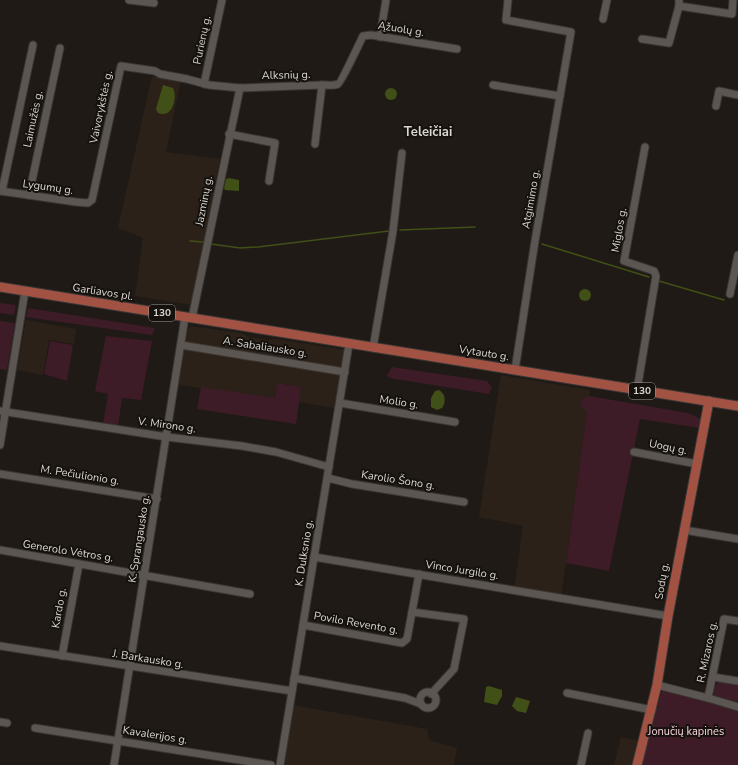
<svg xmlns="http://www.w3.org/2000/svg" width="738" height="765" font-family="'Nunito Sans',sans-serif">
	<rect width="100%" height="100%" fill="#1f1a16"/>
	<g fill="#2b2119">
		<polygon points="152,76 181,80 166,152 220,159 192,305 135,296 143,238 118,228"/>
		<polygon points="26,320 76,329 74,344 49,340 43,375 17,370"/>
		<polygon points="190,326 241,333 250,337 267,340 276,339 345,350 334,408 299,402 301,387 277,383 275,398 179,385 185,338"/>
		<polygon points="501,375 590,390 561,598 514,590 523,526 479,517"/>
		<polygon points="293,705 427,729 429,740 457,748 454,765 282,765"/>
		<polygon points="621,737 641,741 635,765 614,765"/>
	</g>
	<g fill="#3d1c27">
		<polygon points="0,303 16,305 14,315 0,313"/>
		<polygon points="28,308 155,328 152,335 26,317"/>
		<polygon points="0,321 15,323 7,370 0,369"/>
		<polygon points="106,336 152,341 141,400 122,398 118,427 103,424 108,394 95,391"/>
		<polygon points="50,341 73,345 67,381 44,374"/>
		<polygon points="392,367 487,381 492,388 489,394 389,378 387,375"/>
		<polygon points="277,383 301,387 296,424 197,409 201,387 275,398"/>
		<polygon points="589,396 688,413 701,419 700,428 640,419 609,571 566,563 587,411 581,407 582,399"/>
		<polygon points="721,680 738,684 738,702 715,696 713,688"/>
		<polygon points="662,690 738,709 738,765 640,765"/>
	</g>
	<g fill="#415016">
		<path d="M163,85L173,88C178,98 172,119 158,113L156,109Z"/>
		<circle cx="391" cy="94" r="6"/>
		<polygon points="229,178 239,180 239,191 225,190 224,188 226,179"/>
		<circle cx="585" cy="295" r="6"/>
		<path d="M439,390C446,394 446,402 442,408L437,410L431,407V398L435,391Z"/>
		<polygon points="489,686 502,690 502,696 497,705 484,702 486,687"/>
		<polygon points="516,697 530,701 526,713 517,711 512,706"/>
	</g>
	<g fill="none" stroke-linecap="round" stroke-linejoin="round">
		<g stroke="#415016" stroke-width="1.5">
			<polyline points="400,230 475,227"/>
			<polyline points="190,241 203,242"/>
			<polyline points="211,244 240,248 258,247 389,231"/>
			<polyline points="542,244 649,277"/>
			<polyline points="659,281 724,300"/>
		</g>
		<defs>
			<g id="minor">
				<polyline points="129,0 154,3"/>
				<polyline points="508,0 506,20 571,32 535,241 515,370"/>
				<polyline points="679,0 679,6 732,14 733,0"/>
				<polyline points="603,19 607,0"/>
				<polyline points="380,37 386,0"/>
				<polyline points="642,39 669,43 679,6"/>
				<polyline points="204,84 222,0"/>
				<path d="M322,85C327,85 334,86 338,84C341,83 360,42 363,36L371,35L457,49"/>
				<polyline points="493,85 560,96"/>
				<polyline points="716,106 719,91 738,95"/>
				<polyline points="229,134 275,143 269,181"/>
				<polyline points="0,191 76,202 88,203 92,200 121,66 155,71 160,74 187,79 209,85 240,88 322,85 315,144"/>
				<polyline points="2,191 33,45"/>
				<polyline points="29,195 60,48"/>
				<polyline points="730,294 738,255"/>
				<polyline points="192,318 240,88"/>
				<polyline points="181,345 345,372"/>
				<polyline points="373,348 393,231 402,153"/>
				<polyline points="637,390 656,276 654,271 624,261 645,147"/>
				<polyline points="340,403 455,422"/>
				<polyline points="0,411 167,437 242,446 276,452 329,467"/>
				<polyline points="0,445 25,291"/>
				<polyline points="634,452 697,464"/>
				<polyline points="0,474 157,499"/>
				<polyline points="328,478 352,484 464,502"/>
				<polyline points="684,530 738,539"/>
				<polyline points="0,550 250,594"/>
				<polyline points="314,557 668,616"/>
				<polyline points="412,612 419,574"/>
				<polyline points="303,625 402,643 407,639 412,612 464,619 454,669 431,694"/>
				<polyline points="0,646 292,691"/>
				<polyline points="62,656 79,564"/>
				<polyline points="713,677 738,681"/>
				<polyline points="294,678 405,698 421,704"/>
				<polyline points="657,685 708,698 724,619 738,621"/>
				<circle cx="428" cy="700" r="8"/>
				<polyline points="567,693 652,710"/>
				<polyline points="708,698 738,707"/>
				<polyline points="0,722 7,723"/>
				<polyline points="35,728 271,765"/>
				<polyline points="114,765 185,317"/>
				<polyline points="280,765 349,344"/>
				<polyline points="581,765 588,733"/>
			</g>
			<g id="major">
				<polyline points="0,287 738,406"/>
				<polyline points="637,765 657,685 668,616 709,401"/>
			</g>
		</defs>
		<use href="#minor" stroke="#3a3735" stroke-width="9"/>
		<use href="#major" stroke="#3a3735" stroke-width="11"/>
		<use href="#minor" stroke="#5b5651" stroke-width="7"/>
		<use href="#major" stroke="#a25243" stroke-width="9"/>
	</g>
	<g text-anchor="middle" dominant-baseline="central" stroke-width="4" stroke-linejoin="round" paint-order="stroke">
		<g fill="#15110d" stroke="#9e9b98" stroke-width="1">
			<rect x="149" y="305" width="26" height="16" rx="3"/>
			<rect x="629" y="383" width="26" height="16" rx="3"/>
		</g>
		<g font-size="10" font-weight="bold" fill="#d9d6d3">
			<text x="162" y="313">130</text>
			<text x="642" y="391">130</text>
		</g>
		<g font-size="11" fill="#d9d6d3" stroke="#15110d">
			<text transform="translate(401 29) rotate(9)">Ąžuolų g.</text>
			<text transform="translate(202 40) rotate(-78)">Purienų g.</text>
			<text transform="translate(286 75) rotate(-1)">Alksnių g.</text>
			<text transform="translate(101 107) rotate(-78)">Vaivorykštės g.</text>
			<text transform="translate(33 119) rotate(-78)">Laimužės g.</text>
			<text transform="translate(48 187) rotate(8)">Lygumų g.</text>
			<text transform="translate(531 199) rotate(-80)">Atgimimo g.</text>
			<text transform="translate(204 201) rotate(-79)">Jazminų g.</text>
			<text transform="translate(619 230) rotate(-80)">Miglos g.</text>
			<text transform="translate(103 292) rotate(9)">Garliavos pl.</text>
			<text transform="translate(265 347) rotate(9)">A. Sabaliausko g.</text>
			<text transform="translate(484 353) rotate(9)">Vytauto g.</text>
			<text transform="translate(399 402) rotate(9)">Molio g.</text>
			<text transform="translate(167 425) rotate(8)">V. Mirono g.</text>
			<text transform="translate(668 447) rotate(11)">Uogų g.</text>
			<text transform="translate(80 475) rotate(9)">M. Pečiulionio g.</text>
			<text transform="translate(398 480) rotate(9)">Karolio Šono g.</text>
			<text transform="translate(139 539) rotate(-81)">K. Sprangausko g.</text>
			<text transform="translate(68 551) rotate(9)">Generolo Vėtros g.</text>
			<text transform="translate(304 553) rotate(-81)">K. Dulksnio g.</text>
			<text transform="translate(462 570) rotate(9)">Vinco Jurgilo g.</text>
			<text transform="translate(662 581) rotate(-80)">Sodų g.</text>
			<text transform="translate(59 608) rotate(-80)">Kardo g.</text>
			<text transform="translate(356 623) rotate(10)">Povilo Revento g.</text>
			<text transform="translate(707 652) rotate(-78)">R. Mizaros g.</text>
			<text transform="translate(148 659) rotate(9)">J. Barkausko g.</text>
			<text transform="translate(155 735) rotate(9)">Kavalerijos g.</text>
		</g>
		<g font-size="11" fill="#f8d1db" stroke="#15110d">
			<text x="686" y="731">Jonučių kapinės</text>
		</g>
		<g font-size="13" font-weight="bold" fill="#d9d6d3" stroke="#15110d">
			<text x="428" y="132">Teleičiai</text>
		</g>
	</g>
</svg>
